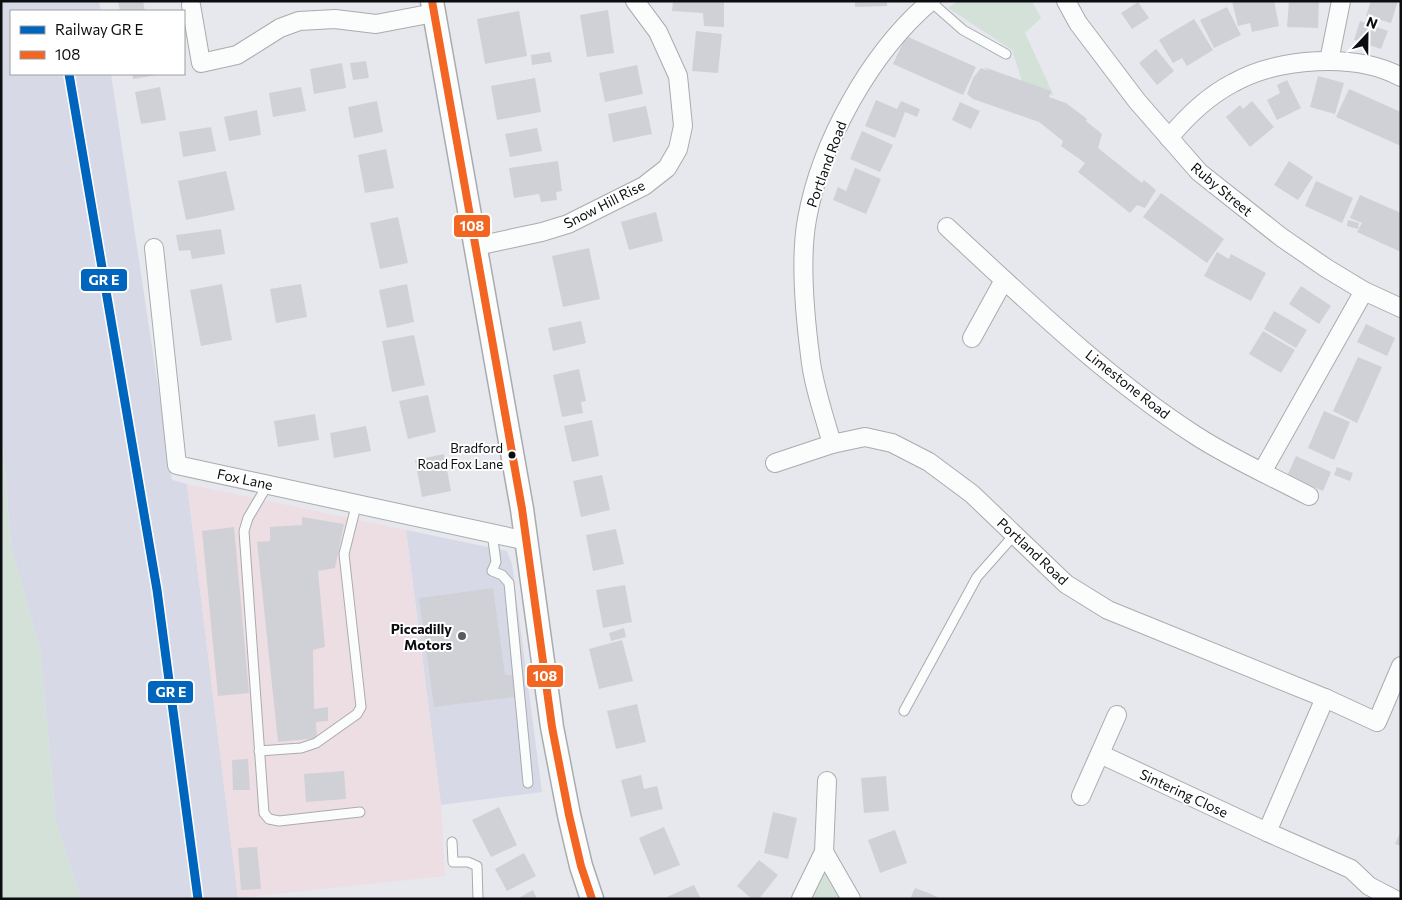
<svg xmlns="http://www.w3.org/2000/svg" width="1402" height="900" font-family="Commissioner,sans-serif">
	<rect width="100%" height="100%" fill="#e6e8ed"/>
	<g fill="#d7dae6">
		<polygon points="1,1 99,1 101,11 11,11 11,74 111,74 172,480 187,484 238,899 81,899 56,821 40,649 11,546 1,420"/>
		<polygon points="406,530 507,551 512,564 542,792 441,805"/>
	</g>
	<polygon fill="#ecdee3" points="187,484 406,530 441,805 445,876 238,898"/>
	<g fill="#d3e1d9">
		<polygon points="958,1 1032,1 1041,18 1025,33 1054,96 1022,81 1012,50 948,8"/>
		<polygon points="1,420 11,546 40,649 56,821 81,899 1,899"/>
		<polygon points="824,852 851,899 801,899"/>
	</g>
	<g fill="#d0d1d6">
		<polygon points="118,1 143,1 145,11 120,11"/>
		<polygon points="673,1 724,1 724,27 704,26 703,13 672,11"/>
		<polygon points="855,1 887,1 887,6 855,7"/>
		<polygon points="1232,1 1274,1 1279,26 1252,32 1250,23 1238,26"/>
		<polygon points="1289,1 1319,1 1318,28 1287,27"/>
		<polygon points="1371,1 1398,1 1391,23 1366,16"/>
		<polygon points="1138,2 1149,18 1132,29 1121,13"/>
		<polygon points="1227,7 1241,35 1214,48 1200,20"/>
		<polygon points="608,10 614,53 587,57 580,15"/>
		<polygon points="519,11 527,56 485,64 477,19"/>
		<polygon points="1194,19 1213,50 1187,66 1182,58 1173,63 1159,40"/>
		<polygon points="1360,21 1388,31 1381,49 1354,40"/>
		<polygon points="696,31 722,34 718,73 692,71"/>
		<polygon points="906,36 976,67 963,95 893,64"/>
		<polygon points="1156,49 1174,71 1157,85 1139,63"/>
		<polygon points="550,52 552,62 532,65 531,55"/>
		<polygon points="366,61 369,78 353,80 350,63"/>
		<polygon points="342,63 346,88 314,94 310,69"/>
		<polygon points="637,65 643,94 605,102 599,73"/>
		<polygon points="984,67 1051,91 1049,97 1066,103 1087,119 1086,121 1102,134 1098,148 1142,183 1144,180 1156,190 1145,208 1137,205 1130,213 1078,172 1085,163 1061,146 1063,141 1039,122 973,99 967,94 973,78 981,68 989,71"/>
		<polygon points="132,74 157,74 157,75 133,79"/>
		<polygon points="1318,76 1344,83 1335,114 1310,107"/>
		<polygon points="535,78 541,112 497,120 491,86"/>
		<polygon points="1287,80 1301,108 1277,120 1267,100 1280,93 1277,85"/>
		<polygon points="160,87 166,120 141,124 135,92"/>
		<polygon points="301,87 306,111 273,117 269,93"/>
		<polygon points="1349,89 1401,112 1401,146 1336,117"/>
		<polygon points="876,100 897,109 901,101 920,109 917,117 905,112 895,138 865,126"/>
		<polygon points="377,101 383,132 354,138 348,107"/>
		<polygon points="1252,101 1274,127 1250,147 1226,117 1240,105 1243,109"/>
		<polygon points="960,102 980,111 971,129 952,120"/>
		<polygon points="646,106 652,134 613,142 608,114"/>
		<polygon points="257,110 261,135 229,141 224,117"/>
		<polygon points="211,127 216,151 183,157 179,132"/>
		<polygon points="537,128 542,151 510,157 505,134"/>
		<polygon points="862,131 893,145 880,172 850,159"/>
		<polygon points="386,149 394,188 365,193 358,155"/>
		<polygon points="558,161 562,191 556,192 557,200 541,202 539,194 514,198 509,168"/>
		<polygon points="1289,161 1313,177 1298,200 1274,185"/>
		<polygon points="855,168 881,179 866,214 833,200 838,187 846,191"/>
		<polygon points="226,171 235,210 186,220 178,181"/>
		<polygon points="1316,181 1353,198 1342,223 1305,206"/>
		<polygon points="1161,193 1224,239 1207,263 1143,217"/>
		<polygon points="1360,195 1401,213 1401,252 1357,232 1362,223 1350,218"/>
		<polygon points="656,212 663,241 629,250 621,222"/>
		<polygon points="398,217 408,263 380,269 370,223"/>
		<polygon points="1348,220 1359,223 1358,229 1347,226"/>
		<polygon points="221,229 225,254 192,259 190,250 179,251 176,235"/>
		<polygon points="589,248 600,299 563,307 552,256"/>
		<polygon points="1217,252 1229,259 1231,254 1266,273 1251,301 1204,276"/>
		<polygon points="222,284 232,340 201,346 190,290"/>
		<polygon points="301,284 307,317 276,323 270,289"/>
		<polygon points="407,284 414,322 387,328 379,290"/>
		<polygon points="1301,286 1331,306 1319,324 1289,304"/>
		<polygon points="1274,311 1307,330 1296,348 1264,329"/>
		<polygon points="581,321 586,343 553,351 548,328"/>
		<polygon points="1366,324 1395,338 1387,356 1357,342"/>
		<polygon points="1263,331 1295,350 1281,373 1249,354"/>
		<polygon points="414,335 425,385 392,392 382,341"/>
		<polygon points="1358,357 1382,367 1357,423 1333,411"/>
		<polygon points="579,369 586,401 581,402 583,413 562,417 553,375"/>
		<polygon points="428,395 436,432 408,439 399,401"/>
		<polygon points="1324,411 1350,422 1334,460 1308,448"/>
		<polygon points="315,414 319,440 278,447 274,421"/>
		<polygon points="592,420 599,456 572,462 564,426"/>
		<polygon points="366,426 371,451 334,458 330,433"/>
		<polygon points="444,454 451,491 422,497 415,460"/>
		<polygon points="1296,456 1331,472 1323,491 1287,476"/>
		<polygon points="1337,467 1353,473 1350,481 1334,475"/>
		<polygon points="602,475 610,510 581,517 573,481"/>
		<polygon points="302,517 344,524 335,568 318,571 325,647 313,650 314,709 328,707 328,721 316,722 317,738 278,742 257,542 270,541 270,527 302,525"/>
		<polygon points="234,527 249,693 218,696 202,531"/>
		<polygon points="616,529 624,564 593,571 586,535"/>
		<polygon points="625,585 632,622 603,628 596,590"/>
		<polygon points="493,588 505,675 512,675 515,697 434,707 419,598"/>
		<polygon points="624,628 626,637 611,641 609,633"/>
		<polygon points="622,640 633,681 599,689 589,649"/>
		<polygon points="637,704 646,742 616,749 607,711"/>
		<polygon points="248,759 250,790 233,790 232,760"/>
		<polygon points="344,771 346,799 306,802 304,774"/>
		<polygon points="641,775 644,789 657,786 663,809 631,817 621,780"/>
		<polygon points="886,776 889,811 864,813 861,778"/>
		<polygon points="499,807 517,845 491,857 472,820"/>
		<polygon points="773,812 797,818 788,859 764,853"/>
		<polygon points="664,827 680,865 654,875 639,838"/>
		<polygon points="895,830 907,863 880,873 868,840"/>
		<polygon points="1401,831 1401,846 1395,844"/>
		<polygon points="257,847 261,889 241,890 238,848"/>
		<polygon points="524,853 536,876 507,891 495,869"/>
		<polygon points="759,860 778,875 759,899 752,899 737,886"/>
		<polygon points="694,885 701,899 668,899 667,897"/>
		<polygon points="915,888 931,894 941,899 910,899"/>
		<polygon points="533,890 537,899 517,899"/>
	</g>
	<g fill="none" stroke-linecap="round" stroke-linejoin="round">
		<defs>
			<g id="service">
				<polyline points="930,1 963,30 1006,54"/>
				<polyline points="268,484 248,518 244,531 264,813 269,819 279,821 360,812"/>
				<polyline points="492,533 496,562 492,571 502,575 509,583 528,783"/>
				<polyline points="904,711 977,577 1015,534"/>
				<polyline points="259,751 301,748 316,743 357,714 361,707 344,554 357,502"/>
				<polyline points="452,842 453,862 468,862 477,866 478,899"/>
			</g>
			<g id="minor">
				<polyline points="1066,1 1078,23 1137,101 1199,172 1281,237 1326,268 1364,291 1401,308"/>
				<polyline points="191,5 201,63 237,55 280,28 299,21 335,19 376,24 434,13"/>
				<polyline points="1329,61 1341,1"/>
				<path d="M1169,138C1187,116 1208,96 1233,83C1278,58 1355,52 1401,77"/>
				<path d="M947,227C1026,300 1104,376 1195,435C1230,458 1271,476 1309,496"/>
				<polyline points="477,246 542,232 568,224 644,186 667,168 678,149 683,126 678,76 658,32 635,1"/>
				<polyline points="154,248 177,465 527,541"/>
				<polyline points="972,338 1004,280"/>
				<path d="M832,444C824,415 813,385 810,355C805,316 800,257 807,219C821,141 871,52 931,1"/>
				<polyline points="775,463 832,444 865,437 892,443 929,462 972,494 1066,584 1108,610 1325,698 1377,722 1401,666"/>
				<polyline points="1262,472 1364,291"/>
				<polyline points="1325,698 1267,832 1351,869 1369,886 1394,899"/>
				<polyline points="1100,754 1267,832"/>
				<polyline points="1081,796 1117,715"/>
				<polyline points="824,852 851,899"/>
				<polyline points="801,899 824,852 827,781"/>
			</g>
			<polyline id="tertiary" points="432,1 522,509 552,727 569,815 581,866 592,899"/>
		</defs>
		<use href="#service" stroke="#aaabae" stroke-width="11"/>
		<use href="#minor" stroke="#aaabae" stroke-width="20"/>
		<use href="#tertiary" stroke="#aaabae" stroke-width="25"/>
		<use href="#service" stroke="#fbfcfc" stroke-width="9"/>
		<use href="#minor" stroke="#fbfcfc" stroke-width="18"/>
		<use href="#tertiary" stroke="#fbfcfc" stroke-width="22"/>
		<defs>
			<polyline id="bus-1" points="432,1 522,509 552,727 569,815 581,866 592,899"/>
		</defs>
		<use href="#bus-1" stroke="#fff" stroke-width="11"/>
		<use href="#bus-1" stroke="#f26522" stroke-width="8"/>
		<defs>
			<polyline id="rail-1" points="69,74 157,590 198,899"/>
		</defs>
		<use href="#rail-1" stroke="#fff" stroke-width="12"/>
		<use href="#rail-1" stroke="#0065bd" stroke-width="9"/>
	</g>
	<circle fill="#0c0d10" stroke="#fff" stroke-width="2" cx="512" cy="455" r="4.5"/>
	<circle fill="#585a5d" stroke="#fff" stroke-width="2" cx="462" cy="636" r="5"/>
	<g text-anchor="middle" dominant-baseline="central" stroke-width="4" stroke-linejoin="round" paint-order="stroke">
		<g font-size="13" fill="#0c0d10" stroke="#fff" text-anchor="end">
			<text x="503" y="448">Bradford<tspan x="503" dy="16">Road Fox Lane</tspan></text>
		</g>
		<g font-size="14" fill="#0c0d10" stroke="#fff">
			<text transform="translate(826 164) rotate(-70)">Portland Road</text>
			<text transform="translate(1222 189) rotate(40)">Ruby Street</text>
			<text transform="translate(604 204) rotate(-27)">Snow Hill Rise</text>
			<text transform="translate(1128 384) rotate(38)">Limestone Road</text>
			<text transform="translate(245 479) rotate(12)">Fox Lane</text>
			<text transform="translate(1033 551) rotate(43)">Portland Road</text>
			<text transform="translate(1184 793) rotate(25)">Sintering Close</text>
		</g>
		<g font-size="14" font-weight="bold" fill="#0c0d10" stroke="#fff" text-anchor="end">
			<text x="452" y="628">Piccadilly<tspan x="452" dy="16">Motors</tspan></text>
		</g>
	</g>
	<g stroke="#fff" stroke-width="2">
		<rect x="453" y="214" width="38" height="24" rx="5" fill="#f26522"/>
		<rect x="80" y="268" width="48" height="24" rx="5" fill="#0065bd"/>
		<rect x="526" y="664" width="38" height="24" rx="5" fill="#f26522"/>
		<rect x="147" y="680" width="47" height="24" rx="5" fill="#0065bd"/>
	</g>
	<g font-size="14" text-anchor="middle" font-weight="bold" fill="#fff">
		<text x="472" y="231">108</text>
		<text x="104" y="285">GR E</text>
		<text x="545" y="681">108</text>
		<text x="171" y="697">GR E</text>
	</g>
	<rect width="1402" height="900" fill="none" stroke="#0c0d10" stroke-width="5"/>
	<rect x="10" y="10" width="175" height="65" fill="#ffffff" stroke="#9e9e9f"/>
	<rect x="20" y="26" width="25" height="8" fill="#0065bd" stroke="#9e9e9f"/>
	<text x="55" y="35" font-size="15" fill="#0c0d10">Railway GR E</text>
	<rect x="20" y="51" width="25" height="8" fill="#f26522" stroke="#9e9e9f"/>
	<text x="55" y="60" font-size="15" fill="#0c0d10">108</text>
	<g transform="translate(1367 35) rotate(22)" stroke="#ffffff" stroke-width="4" paint-order="stroke">
	<path d="M0-4L9 19L0 12L-9 19Z" fill="#0c0d10"/>
	<text y="-8" font-size="14" font-weight="bold" text-anchor="middle" fill="#0c0d10">N</text>
	</g>
</svg>
